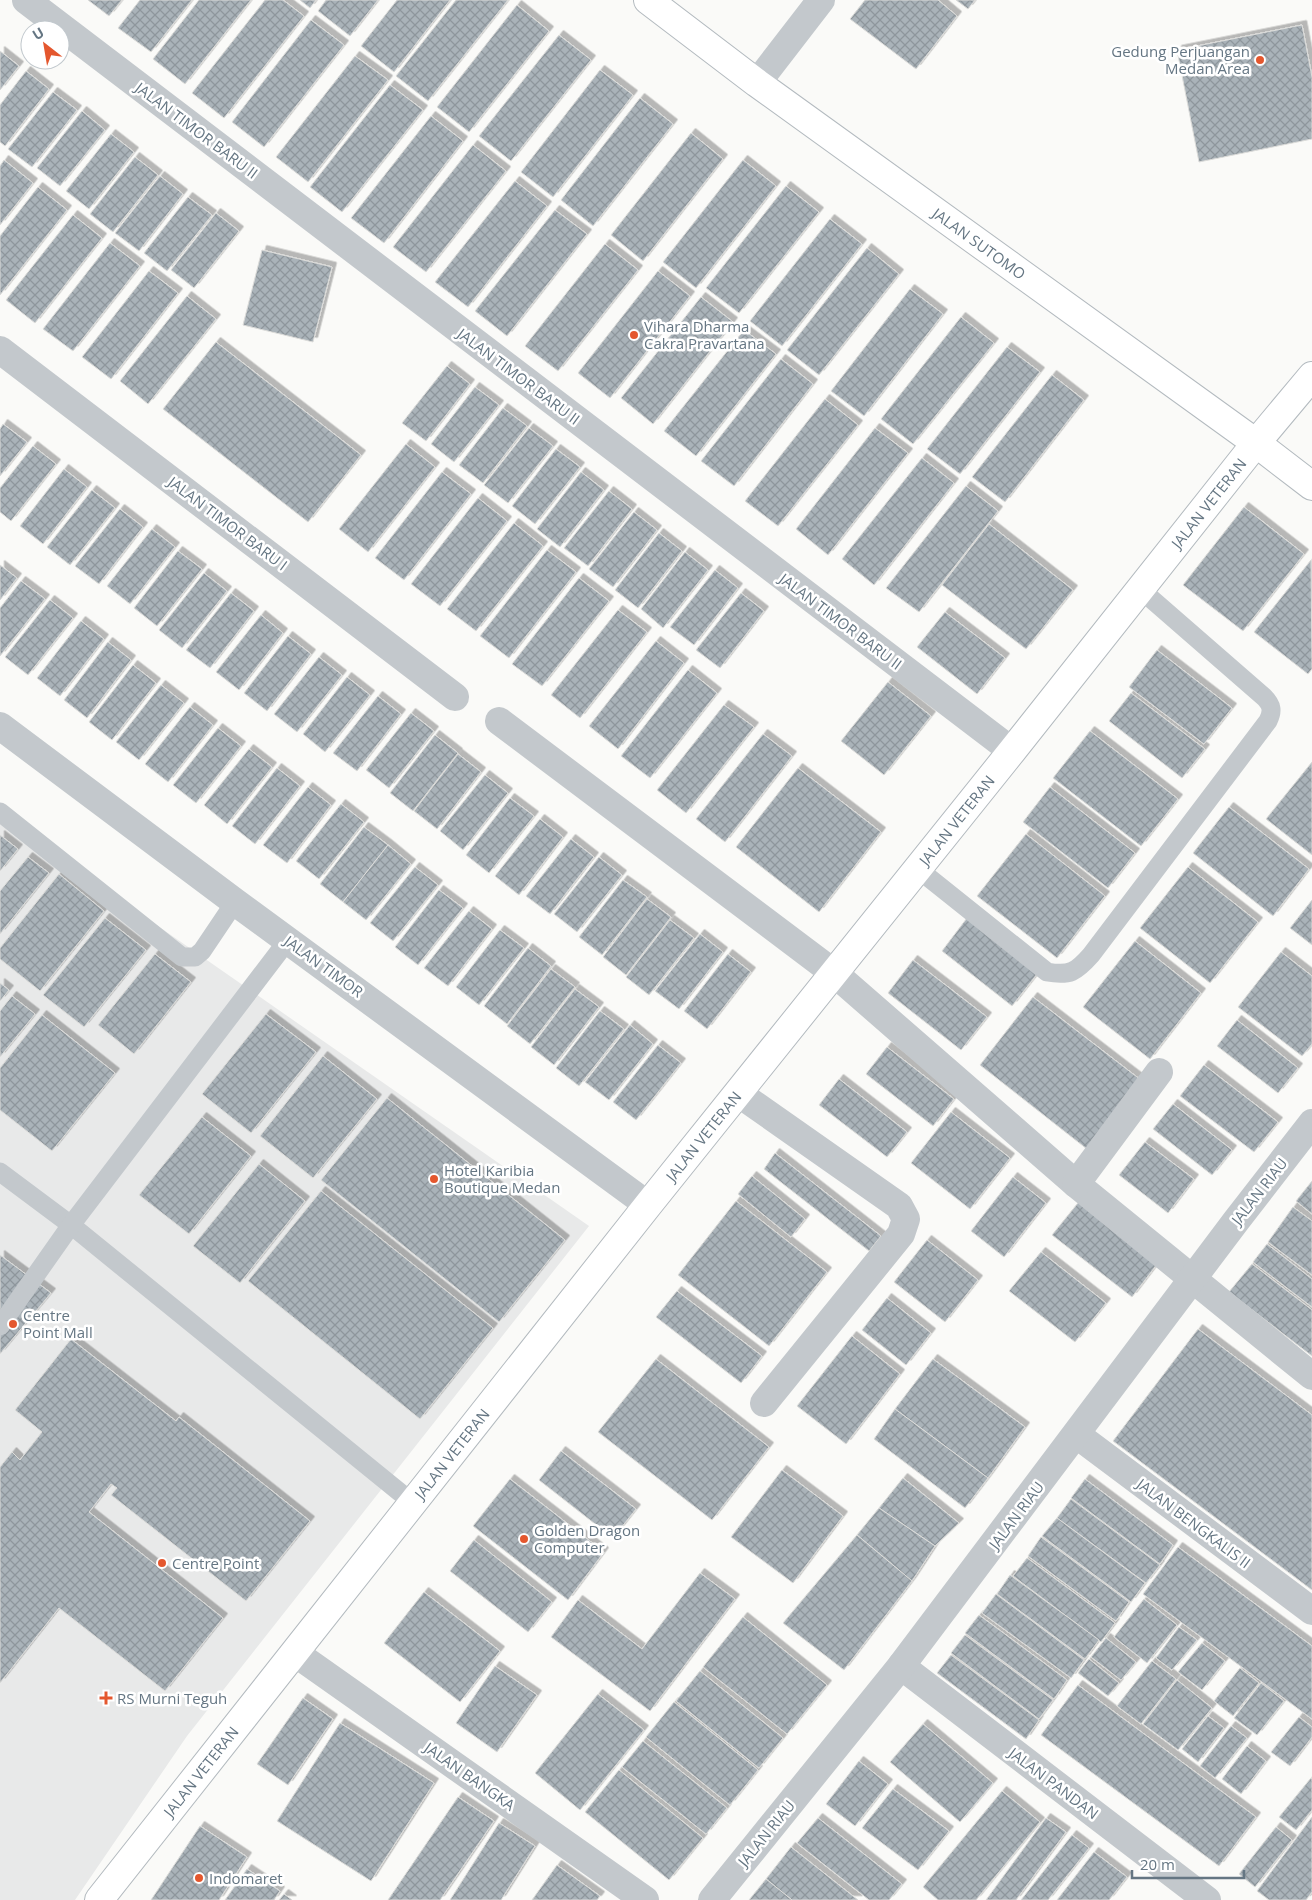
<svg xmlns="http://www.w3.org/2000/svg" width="1312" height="1900" font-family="'Open Sans',sans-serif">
	<defs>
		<pattern id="building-cross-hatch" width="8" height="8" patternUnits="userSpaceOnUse" patternTransform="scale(1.25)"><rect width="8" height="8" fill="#aab3b9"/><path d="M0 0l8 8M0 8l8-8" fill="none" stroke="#8e969c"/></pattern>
		<filter id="shadow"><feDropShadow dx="4.5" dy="-4.5" stdDeviation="0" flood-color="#0004"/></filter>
	</defs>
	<rect width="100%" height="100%" fill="#fafaf8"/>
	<polygon fill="#e8e9e9" points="0,816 589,1226 187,1736 75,1900 0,1900"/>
	<g fill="url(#building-cross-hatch)" stroke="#dcdcda" filter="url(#shadow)">
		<polygon points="88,0 122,0 109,16"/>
		<polygon points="140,0 192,0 151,52 118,28"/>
		<polygon points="199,0 251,0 185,84 153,59"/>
		<polygon points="265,0 283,0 304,16 224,118 192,93"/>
		<polygon points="300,0 316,0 310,8"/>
		<polygon points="326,0 378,0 350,36 318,11"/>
		<polygon points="397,0 450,0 394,72 361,46"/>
		<polygon points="456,0 508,0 428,101 396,76"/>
		<polygon points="865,0 938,0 957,16 916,69 850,19"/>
		<polygon points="956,0 975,0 968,9"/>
		<polygon points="517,5 549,31 469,132 437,107"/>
		<polygon points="311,20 344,45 264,147 232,122"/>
		<polygon points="1302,25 1312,77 1312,139 1199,162 1177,50"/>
		<polygon points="559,35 591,60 511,161 479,136"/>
		<polygon points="0,51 19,66 0,90"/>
		<polygon points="355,56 388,80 308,182 276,157"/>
		<polygon points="600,70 633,95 553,197 521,172"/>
		<polygon points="26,71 49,89 5,146 0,142 0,105"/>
		<polygon points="390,85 423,110 342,212 310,187"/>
		<polygon points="53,92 77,110 32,167 8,149"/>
		<polygon points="640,98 673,124 593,226 561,200"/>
		<polygon points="82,111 105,130 60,186 37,168"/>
		<polygon points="431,116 463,141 384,243 351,218"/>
		<polygon points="691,133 723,159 643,261 611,235"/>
		<polygon points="111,134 134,152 89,209 66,191"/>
		<polygon points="473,145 506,171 426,272 393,247"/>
		<polygon points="135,157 158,175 113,232 90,214"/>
		<polygon points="4,160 33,183 0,225 0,166"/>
		<polygon points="743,160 776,186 696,288 663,262"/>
		<polygon points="160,176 183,194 139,251 115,233"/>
		<polygon points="515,181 547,206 468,307 435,282"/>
		<polygon points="786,186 819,212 739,313 706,288"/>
		<polygon points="38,187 67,210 0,295 0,236"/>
		<polygon points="188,197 212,215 167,271 144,253"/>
		<polygon points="555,210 587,234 507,336 475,311"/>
		<polygon points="216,213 239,231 194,288 171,270"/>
		<polygon points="73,215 102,238 35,323 6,300"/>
		<polygon points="830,219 862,244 782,346 750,321"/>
		<polygon points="110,243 140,266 73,351 43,329"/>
		<polygon points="605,244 638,270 558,371 525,346"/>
		<polygon points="867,248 899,274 819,375 787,350"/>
		<polygon points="262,250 332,267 313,342 243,325"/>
		<polygon points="149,271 178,293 111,379 82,357"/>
		<polygon points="658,271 690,296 610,398 578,373"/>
		<polygon points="910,289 943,314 864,416 831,391"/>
		<polygon points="187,296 216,319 148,404 120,381"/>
		<polygon points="701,297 733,322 653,424 621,398"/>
		<polygon points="961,317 994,343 913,444 881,419"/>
		<polygon points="744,330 776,354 696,456 664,431"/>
		<polygon points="216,342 361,455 308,522 163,409"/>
		<polygon points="1007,347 1040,372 960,474 927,449"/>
		<polygon points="781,359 813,384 734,486 701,461"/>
		<polygon points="447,366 470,384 426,441 402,423"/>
		<polygon points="1052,375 1084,400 1005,502 972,477"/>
		<polygon points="475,387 499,405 454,462 431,444"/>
		<polygon points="825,399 858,425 778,526 745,501"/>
		<polygon points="503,408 527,426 483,483 459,465"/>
		<polygon points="3,424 27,442 0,476 0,429"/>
		<polygon points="529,428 553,446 508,503 484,485"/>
		<polygon points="875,428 908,453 828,555 796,529"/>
		<polygon points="406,444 435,467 368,552 339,529"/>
		<polygon points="33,446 56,464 11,521 0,512 0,488"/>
		<polygon points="556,449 580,467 535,524 512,506"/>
		<polygon points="922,458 954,483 874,585 842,559"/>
		<polygon points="64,469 87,487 43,544 20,526"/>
		<polygon points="442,472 471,494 404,580 375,558"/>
		<polygon points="581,472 604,490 560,547 537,529"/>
		<polygon points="966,486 998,511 919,612 886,588"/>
		<polygon points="92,490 115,508 70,565 47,547"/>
		<polygon points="609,491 632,509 588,566 564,548"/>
		<polygon points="478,498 507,521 440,606 411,584"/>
		<polygon points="1244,507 1304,554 1243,631 1183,585"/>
		<polygon points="120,509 143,527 99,584 75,566"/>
		<polygon points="634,512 657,530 613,587 589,569"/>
		<polygon points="514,523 543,546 476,631 447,609"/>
		<polygon points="989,524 1073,590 1026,649 942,585"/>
		<polygon points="152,529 175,547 130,604 107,586"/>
		<polygon points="659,533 682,551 638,608 615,590"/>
		<polygon points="547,550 576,572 509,658 480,636"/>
		<polygon points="178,551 202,569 157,626 134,608"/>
		<polygon points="685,552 708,570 663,628 641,609"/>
		<polygon points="1311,560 1312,669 1308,674 1254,632"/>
		<polygon points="0,565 17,578 0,600"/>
		<polygon points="715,570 738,588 694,645 670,627"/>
		<polygon points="204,573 227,591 182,648 159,630"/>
		<polygon points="579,578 609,601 542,686 512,664"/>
		<polygon points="21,581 45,599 0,656 0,608"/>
		<polygon points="231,593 254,611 210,668 186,650"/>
		<polygon points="741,593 764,611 720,668 696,650"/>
		<polygon points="50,600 73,618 28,675 5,657"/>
		<polygon points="618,610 647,632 580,718 551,695"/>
		<polygon points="945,612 1005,658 977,694 917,647"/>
		<polygon points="261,615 283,633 239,690 216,672"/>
		<polygon points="81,621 104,639 60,696 37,678"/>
		<polygon points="288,636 311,654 267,711 244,693"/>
		<polygon points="656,641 684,663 618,749 589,726"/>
		<polygon points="108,642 131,660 87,718 64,700"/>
		<polygon points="1157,650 1232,708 1204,744 1129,687"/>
		<polygon points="319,657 342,675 297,732 274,714"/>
		<polygon points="133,665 156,683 112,740 89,722"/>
		<polygon points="688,670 717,693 650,778 621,756"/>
		<polygon points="347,677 370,695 325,752 303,734"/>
		<polygon points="888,682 931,716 884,775 841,741"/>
		<polygon points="161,685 184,703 139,760 116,742"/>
		<polygon points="1131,693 1205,749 1182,778 1109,721"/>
		<polygon points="378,696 401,714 357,771 333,753"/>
		<polygon points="724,705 754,727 686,813 657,790"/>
		<polygon points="190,707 213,725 168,782 145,764"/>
		<polygon points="411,713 434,731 389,788 366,770"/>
		<polygon points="218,728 241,746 196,803 173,785"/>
		<polygon points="1090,731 1178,799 1141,846 1053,778"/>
		<polygon points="763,734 792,756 725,842 696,819"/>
		<polygon points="435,735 458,753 413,811 390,793"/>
		<polygon points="249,749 272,767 227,824 204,805"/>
		<polygon points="458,754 481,772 437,829 414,811"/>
		<polygon points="1312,762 1312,855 1266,819"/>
		<polygon points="277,768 300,786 255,844 232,826"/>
		<polygon points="798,768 881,832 819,912 736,847"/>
		<polygon points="485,775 508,793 463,850 440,831"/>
		<polygon points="308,787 331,805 287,863 263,845"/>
		<polygon points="1050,787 1135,853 1108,888 1023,822"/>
		<polygon points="510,798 534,816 489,873 466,855"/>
		<polygon points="341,804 364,822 319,879 296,861"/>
		<polygon points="1229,807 1309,869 1273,916 1193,853"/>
		<polygon points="540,819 563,837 519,895 495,876"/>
		<polygon points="364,827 388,845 343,902 320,884"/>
		<polygon points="1026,834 1105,896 1057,958 977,896"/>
		<polygon points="0,835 18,849 0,871"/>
		<polygon points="571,839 594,857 550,914 526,896"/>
		<polygon points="388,845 411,864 366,920 343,902"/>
		<polygon points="28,857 49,873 0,934 0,891"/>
		<polygon points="599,857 622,875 577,932 554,914"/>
		<polygon points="415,867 438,885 393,941 370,923"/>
		<polygon points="1188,867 1258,922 1210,983 1140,928"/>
		<polygon points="59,874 104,911 40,991 0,959 0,948"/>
		<polygon points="623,880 647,897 602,955 579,937"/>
		<polygon points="439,890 463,908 418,965 395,947"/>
		<polygon points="647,899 671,917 626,975 603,957"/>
		<polygon points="1312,900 1312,945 1290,928"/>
		<polygon points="469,911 492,929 448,986 424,968"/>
		<polygon points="970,914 1041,969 1012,1006 942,951"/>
		<polygon points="105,918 146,950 84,1027 43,995"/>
		<polygon points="670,920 694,938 649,995 626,977"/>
		<polygon points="500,930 524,948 479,1005 456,987"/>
		<polygon points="700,934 723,952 679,1009 655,991"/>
		<polygon points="1135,941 1201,993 1150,1059 1083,1007"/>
		<polygon points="528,948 551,966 507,1024 484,1006"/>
		<polygon points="1281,952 1312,976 1312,1044 1302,1056 1238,1007"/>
		<polygon points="155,954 191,982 134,1054 98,1025"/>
		<polygon points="728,954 751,972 707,1029 684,1011"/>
		<polygon points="913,960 987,1017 961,1050 888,993"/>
		<polygon points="551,969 575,987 530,1044 507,1026"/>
		<polygon points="0,983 9,990 0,1001"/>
		<polygon points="575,989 599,1007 554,1065 531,1047"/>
		<polygon points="12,996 35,1014 0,1057 0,1011"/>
		<polygon points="1033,997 1146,1084 1092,1153 980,1065"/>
		<polygon points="600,1011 624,1029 579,1086 556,1068"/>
		<polygon points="266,1014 316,1052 251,1133 202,1094"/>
		<polygon points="42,1015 115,1073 52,1151 0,1110 0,1068"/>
		<polygon points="1237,1020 1298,1068 1278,1093 1217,1046"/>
		<polygon points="630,1025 653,1044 609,1100 585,1082"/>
		<polygon points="658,1045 681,1063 636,1120 613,1102"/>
		<polygon points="887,1047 954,1099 933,1126 866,1074"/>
		<polygon points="323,1056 377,1099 313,1178 260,1136"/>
		<polygon points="1204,1065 1278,1122 1254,1152 1180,1096"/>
		<polygon points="839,1079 907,1132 887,1157 819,1105"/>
		<polygon points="387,1098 565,1240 499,1322 321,1180"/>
		<polygon points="1173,1104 1232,1150 1212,1175 1153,1129"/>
		<polygon points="951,1112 1010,1158 970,1209 911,1163"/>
		<polygon points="202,1117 251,1156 189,1234 139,1195"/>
		<polygon points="1145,1142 1194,1179 1168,1213 1119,1175"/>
		<polygon points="775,1153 881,1236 869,1251 764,1169"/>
		<polygon points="259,1164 305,1201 240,1283 193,1246"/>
		<polygon points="752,1176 805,1219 791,1237 738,1194"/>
		<polygon points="1013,1177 1046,1203 1004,1257 971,1231"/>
		<polygon points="1312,1181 1312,1214 1296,1201"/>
		<polygon points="321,1191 493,1328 420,1419 248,1281"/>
		<polygon points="1082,1198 1161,1259 1132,1297 1052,1235"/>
		<polygon points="736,1201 827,1272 769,1346 678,1275"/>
		<polygon points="1293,1207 1312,1221 1312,1275 1268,1242"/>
		<polygon points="927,1240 978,1280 945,1322 894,1282"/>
		<polygon points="1267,1244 1312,1279 1312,1307 1253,1262"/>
		<polygon points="1041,1252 1106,1303 1075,1342 1009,1291"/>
		<polygon points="0,1255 51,1293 0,1354"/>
		<polygon points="1252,1264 1312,1310 1312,1356 1229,1292"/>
		<polygon points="677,1291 762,1356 741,1383 656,1317"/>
		<polygon points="887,1298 931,1333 906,1365 862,1330"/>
		<polygon points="1198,1329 1312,1415 1312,1590 1113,1441"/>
		<polygon points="852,1336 900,1374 846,1444 797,1406"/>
		<polygon points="71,1339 176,1421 179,1417 310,1521 246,1601 111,1495 117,1488 111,1484 89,1512 223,1618 165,1691 59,1608 0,1683 0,1467 12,1452 20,1460 42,1432 15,1410"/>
		<polygon points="656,1359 769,1447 712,1520 598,1432"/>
		<polygon points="933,1359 1025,1427 988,1478 895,1409"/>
		<polygon points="895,1409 988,1478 965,1508 874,1439"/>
		<polygon points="561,1451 636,1509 613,1538 539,1480"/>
		<polygon points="782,1470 843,1516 793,1583 731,1537"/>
		<polygon points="903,1478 959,1523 935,1546 879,1508"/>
		<polygon points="510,1479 604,1552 568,1600 473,1526"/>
		<polygon points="1085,1479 1173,1545 1160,1564 1071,1498"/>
		<polygon points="1071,1499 1160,1565 1146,1583 1057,1518"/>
		<polygon points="879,1508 935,1546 912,1581 857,1535"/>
		<polygon points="1057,1518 1145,1583 1131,1602 1042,1536"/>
		<polygon points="857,1535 912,1581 844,1670 783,1623"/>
		<polygon points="1041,1537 1129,1602 1116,1621 1028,1556"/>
		<polygon points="474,1540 552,1602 528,1632 450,1571"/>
		<polygon points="1178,1547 1312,1646 1312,1719 1143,1594"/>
		<polygon points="1027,1558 1115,1623 1101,1642 1013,1576"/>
		<polygon points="700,1573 735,1599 650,1711 551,1637 578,1600 642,1649"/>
		<polygon points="1010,1575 1099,1640 1085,1659 997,1594"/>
		<polygon points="424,1592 500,1651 460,1702 384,1643"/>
		<polygon points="996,1594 1084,1660 1071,1678 982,1613"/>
		<polygon points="1144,1599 1177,1625 1147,1663 1114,1637"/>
		<polygon points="979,1615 1067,1680 1054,1699 965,1633"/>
		<polygon points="743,1617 827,1685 787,1734 703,1667"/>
		<polygon points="1179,1627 1197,1640 1172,1670 1156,1658"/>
		<polygon points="965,1635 1053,1700 1039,1719 951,1653"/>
		<polygon points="1106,1638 1136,1662 1121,1680 1091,1657"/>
		<polygon points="1202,1643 1225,1661 1202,1690 1178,1672"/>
		<polygon points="951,1655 1039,1720 1026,1739 937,1673"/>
		<polygon points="1089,1659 1119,1683 1108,1696 1078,1673"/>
		<polygon points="1152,1661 1176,1679 1141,1724 1117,1706"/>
		<polygon points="495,1666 537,1695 497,1752 456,1723"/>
		<polygon points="1240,1668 1259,1683 1233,1716 1214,1701"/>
		<polygon points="700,1671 783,1738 759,1768 676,1701"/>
		<polygon points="1177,1680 1212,1708 1178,1750 1143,1724"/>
		<polygon points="1261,1683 1284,1701 1257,1735 1234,1718"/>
		<polygon points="1078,1685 1256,1817 1219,1866 1041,1735"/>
		<polygon points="598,1694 644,1730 580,1810 535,1773"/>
		<polygon points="303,1698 333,1719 288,1785 257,1764"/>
		<polygon points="674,1702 758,1770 730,1805 646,1737"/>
		<polygon points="1208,1716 1224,1728 1198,1762 1182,1749"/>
		<polygon points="1299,1717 1312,1727 1312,1737 1290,1766 1271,1752"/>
		<polygon points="340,1723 434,1783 371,1881 277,1821"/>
		<polygon points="923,1724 993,1783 960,1822 890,1762"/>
		<polygon points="1231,1726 1247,1738 1215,1778 1200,1766"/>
		<polygon points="643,1741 727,1808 706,1834 622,1767"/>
		<polygon points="1247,1746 1266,1761 1241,1794 1222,1779"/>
		<polygon points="859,1761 888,1784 855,1826 826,1804"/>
		<polygon points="619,1770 703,1838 669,1880 585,1812"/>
		<polygon points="1311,1778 1312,1779 1312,1810 1296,1830 1279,1817"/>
		<polygon points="893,1789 949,1831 918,1870 862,1828"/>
		<polygon points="1002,1791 1040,1822 976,1900 938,1900 923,1887"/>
		<polygon points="458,1797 494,1821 440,1900 388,1900"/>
		<polygon points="1312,1817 1312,1892 1306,1900 1269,1900 1257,1891"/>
		<polygon points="818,1818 902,1884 889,1900 869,1900 797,1843"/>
		<polygon points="1046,1818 1066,1832 1016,1900 986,1900"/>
		<polygon points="499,1823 535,1846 501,1900 450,1900"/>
		<polygon points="200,1826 247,1857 219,1900 151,1900"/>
		<polygon points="1276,1827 1292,1840 1255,1887 1239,1874"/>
		<polygon points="1072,1835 1089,1848 1048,1900 1021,1900"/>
		<polygon points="791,1847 858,1900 792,1900 766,1879"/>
		<polygon points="1094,1852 1127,1877 1109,1900 1057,1900"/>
		<polygon points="557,1865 600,1896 597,1900 532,1900"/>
		<polygon points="247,1869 280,1891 274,1900 225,1900"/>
		<polygon points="766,1879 792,1900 749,1900"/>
		<polygon points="284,1894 292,1900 279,1900"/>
	</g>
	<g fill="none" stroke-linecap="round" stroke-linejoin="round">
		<defs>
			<g id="secondary">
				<path id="s1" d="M648,0L757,83L1256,443L1312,486"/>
				<path id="s2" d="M99,1900L648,1205L1012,751L1256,443L1312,376"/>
			</g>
		</defs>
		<use href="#secondary" stroke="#b3babf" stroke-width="30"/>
		<g stroke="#c3c8cc" stroke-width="19">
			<polyline points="0,812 182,957 195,957 202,951 235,902"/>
			<path d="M918,869L1047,972C1070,976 1076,972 1091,955L1268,721C1273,711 1272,705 1264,697L1140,589"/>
			<polyline points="0,1172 71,1225 413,1503"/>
			<polyline points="0,1326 71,1225 288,940"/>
		</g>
		<g stroke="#c3c8cc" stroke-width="28">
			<polyline points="26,0 1012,751"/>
			<polyline points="757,83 821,0"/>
			<polyline points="0,350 455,697"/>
			<polyline points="499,721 834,973 1076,1184 1312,1376"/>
			<polyline points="0,726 235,902 648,1205"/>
			<polyline points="738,1093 899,1206 906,1219 901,1234 764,1403"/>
			<polyline points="1076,1184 1159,1072"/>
			<polyline points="1077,1435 1312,1611"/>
			<polyline points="295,1653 645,1900"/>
			<polyline points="901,1666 1207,1900"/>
			<polyline points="712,1900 901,1666 1236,1221 1312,1123"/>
		</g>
		<use href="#secondary" stroke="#fff" stroke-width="28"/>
	</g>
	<g fill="#e4572e" stroke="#fff" stroke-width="2">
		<circle cx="1260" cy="60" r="5"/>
		<circle cx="634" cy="335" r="5"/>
		<circle cx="434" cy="1179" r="5"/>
		<circle cx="13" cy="1324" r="5"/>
		<circle cx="524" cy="1539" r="5"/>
		<circle cx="162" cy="1563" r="5"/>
		<path d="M103.5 1690.5h5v5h5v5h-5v5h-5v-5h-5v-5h5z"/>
		<circle cx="199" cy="1878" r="5"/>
	</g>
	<g text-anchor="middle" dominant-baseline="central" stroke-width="5" stroke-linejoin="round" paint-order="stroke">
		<g font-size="15" fill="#657683" stroke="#fff" text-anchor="start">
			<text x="1250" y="51" text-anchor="end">Gedung Perjuangan<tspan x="1250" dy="17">Medan Area</tspan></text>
			<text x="644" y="326">Vihara Dharma<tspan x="644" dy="17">Cakra Pravartana</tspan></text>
			<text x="444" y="1170">Hotel Karibia<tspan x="444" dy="17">Boutique Medan</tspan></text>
			<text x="23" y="1315">Centre<tspan x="23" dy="17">Point Mall</tspan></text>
			<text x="534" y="1530">Golden Dragon<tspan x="534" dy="17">Computer</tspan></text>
			<text x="172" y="1563">Centre Point</text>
			<text x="117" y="1698">RS Murni Teguh</text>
			<text x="209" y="1878">Indomaret</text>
		</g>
		<g font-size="15" fill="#657683" stroke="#fff">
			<text transform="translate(197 130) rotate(37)">JALAN TIMOR BARU II</text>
			<text stroke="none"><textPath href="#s1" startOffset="411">JALAN SUTOMO</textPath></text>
			<text transform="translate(519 376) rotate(37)">JALAN TIMOR BARU II</text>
			<text stroke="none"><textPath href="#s2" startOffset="1784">JALAN VETERAN</textPath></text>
			<text transform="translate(228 523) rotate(37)">JALAN TIMOR BARU I</text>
			<text transform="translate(841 621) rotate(37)">JALAN TIMOR BARU II</text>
			<text stroke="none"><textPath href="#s2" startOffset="1379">JALAN VETERAN</textPath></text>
			<text transform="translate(324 966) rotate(36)">JALAN TIMOR</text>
			<text stroke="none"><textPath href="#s2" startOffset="974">JALAN VETERAN</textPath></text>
			<text transform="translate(1259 1191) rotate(-52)">JALAN RIAU</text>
			<text stroke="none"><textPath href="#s2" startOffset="569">JALAN VETERAN</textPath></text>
			<text transform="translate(1016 1515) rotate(-53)">JALAN RIAU</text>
			<text transform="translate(1194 1523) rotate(37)">JALAN BENGKALIS II</text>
			<text stroke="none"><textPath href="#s2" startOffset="164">JALAN VETERAN</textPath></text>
			<text transform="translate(470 1776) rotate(35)">JALAN BANGKA</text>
			<text transform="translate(1054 1783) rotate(37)">JALAN PANDAN</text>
			<text transform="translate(766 1833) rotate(-51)">JALAN RIAU</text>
		</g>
	</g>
	<g transform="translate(45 45) rotate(329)"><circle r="24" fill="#ffffff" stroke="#c1c8cd"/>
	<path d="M0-4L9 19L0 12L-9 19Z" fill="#e4572e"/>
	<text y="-8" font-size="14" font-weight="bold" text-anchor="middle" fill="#657683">U</text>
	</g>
	<path d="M1132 1870v8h112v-8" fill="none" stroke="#657683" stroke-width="2.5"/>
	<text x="1140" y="1870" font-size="15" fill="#657683" stroke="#ffffff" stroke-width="4" paint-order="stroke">20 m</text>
</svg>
